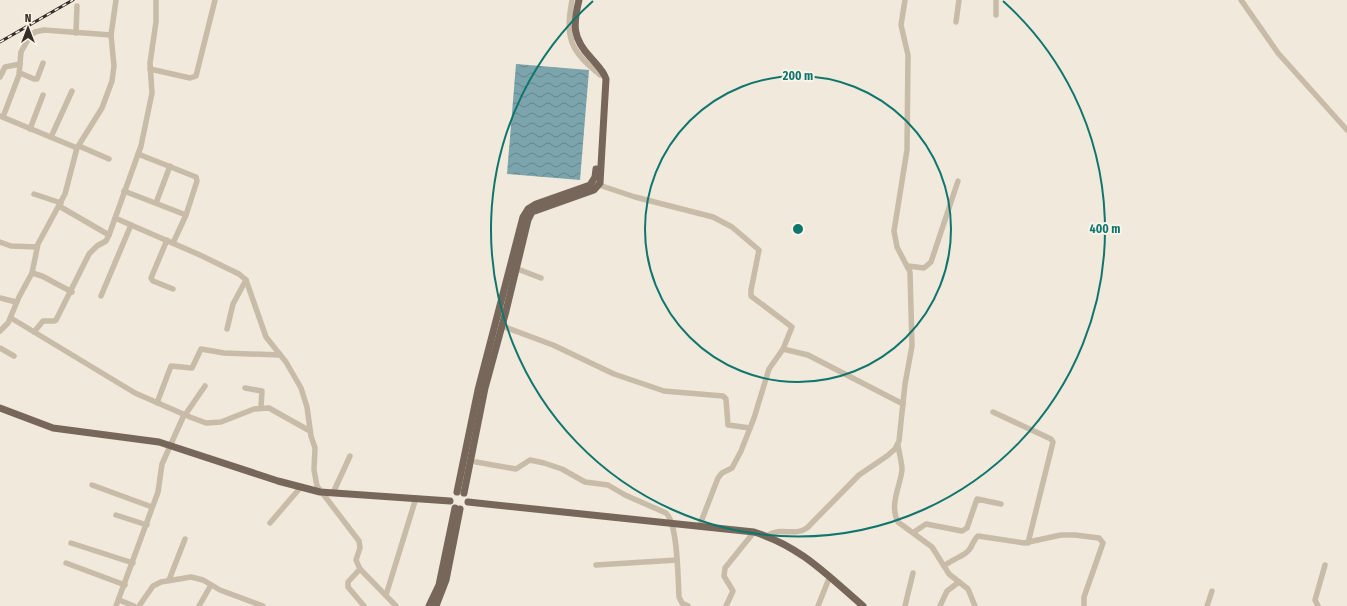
<svg xmlns="http://www.w3.org/2000/svg" width="1347" height="606" font-family="'Fira Sans Condensed',sans-serif">
	<defs>
		<pattern id="water-waves" width="16" height="10" patternUnits="userSpaceOnUse"><rect width="16" height="10" fill="#7ca4ad"/><path d="M0 5q4-4 8 0t8 0" fill="none" stroke="#66868d"/></pattern>
	</defs>
	<rect width="100%" height="100%" fill="#f1e9dc"/>
	<polygon fill="url(#water-waves)" points="516,64 589,70 580,180 507,174"/>
	<g fill="none" stroke-linecap="round" stroke-linejoin="round">
		<g stroke="#c8bba8" stroke-width="5.5">
			<path d="M572,0C565,39 570,50 600,75L604,73L603,71"/>
			<polyline points="1241,0 1278,53 1347,130"/>
			<polyline points="996,15 996,0"/>
			<polyline points="956,22 959,0"/>
			<polyline points="76,33 77,6"/>
			<polyline points="150,69 190,78 196,76 215,0"/>
			<polyline points="20,73 34,79 37,79 43,63"/>
			<polyline points="0,77 5,67 20,64"/>
			<polyline points="0,116 77,148"/>
			<polyline points="3,117 19,75 21,52 30,36 35,32 44,30 111,35"/>
			<polyline points="30,129 43,95"/>
			<polyline points="51,137 72,91"/>
			<polyline points="79,146 109,159"/>
			<polyline points="138,154 196,177 197,181 186,215 173,243"/>
			<polyline points="599,185 635,197 713,217 732,227 759,250 751,290 751,296 792,327 783,349 769,369 754,418 741,451 732,468 722,473 718,478 699,527"/>
			<polyline points="124,191 186,215"/>
			<polyline points="34,194 61,203"/>
			<polyline points="156,203 170,166"/>
			<polyline points="59,206 109,235"/>
			<polyline points="115,218 200,255 239,274 246,280 266,337 286,362 301,388 307,407 311,436 315,448 314,470 317,486 359,541 360,548 356,560 360,569 396,606"/>
			<polyline points="167,240 151,278 153,281 173,289"/>
			<polyline points="0,242 11,246 37,247"/>
			<polyline points="908,266 924,268 931,262 958,181"/>
			<polyline points="515,268 541,278"/>
			<polyline points="32,273 42,276 72,292"/>
			<polyline points="101,296 131,225"/>
			<polyline points="0,298 16,302"/>
			<polyline points="11,318 135,393 190,417 206,423 221,422 254,409 269,408 310,431"/>
			<polyline points="502,326 553,345 614,374 664,391 723,396 726,399 728,425 750,428"/>
			<polyline points="227,329 233,304 246,280"/>
			<polyline points="0,331 8,323 19,297 32,273 38,244 65,194 77,148 102,108 112,81 114,66 111,35 116,0"/>
			<polyline points="34,332 43,321 54,321 56,320 89,254 97,246 106,241 109,235 141,146 152,93 150,63 156,22 156,0"/>
			<polyline points="0,348 14,356"/>
			<polyline points="783,349 808,355 903,404"/>
			<polyline points="245,388 262,391 261,407"/>
			<polyline points="157,403 171,366 192,368 201,349 224,353 280,355"/>
			<polyline points="993,412 1051,439 1053,442 1028,543"/>
			<polyline points="185,415 205,386"/>
			<path d="M898,445C899,453 902,462 902,470C900,487 889,505 898,522L932,547L949,574L968,589L975,606"/>
			<path d="M476,462L516,469L530,460L544,463L562,469L585,482L608,485L625,495L666,513C678,523 678,580 679,597L682,603L688,606"/>
			<polyline points="92,485 152,507"/>
			<polyline points="333,493 350,456"/>
			<polyline points="116,515 147,525"/>
			<polyline points="270,523 300,488"/>
			<polyline points="914,532 926,524 962,531 967,528 977,499 1001,504"/>
			<path d="M767,536C780,526 794,537 807,528L859,475L887,456L895,449L899,441L905,384L912,346L910,272L897,247L894,231L907,150L908,55L901,25L905,0"/>
			<polyline points="71,543 133,563"/>
			<polyline points="66,563 125,585"/>
			<polyline points="596,565 677,560"/>
			<path d="M944,566C951,560 966,555 969,550C973,545 973,540 978,536L1024,543L1061,535H1075L1099,538L1103,543L1084,597V606"/>
			<polyline points="360,569 348,582 348,587 364,606"/>
			<polyline points="169,580 185,539"/>
			<polyline points="386,595 416,498"/>
			<polyline points="119,600 134,606"/>
			<polyline points="116,606 158,492 162,464 184,415"/>
			<polyline points="139,606 153,586 161,582 191,577 203,580 220,590 263,606"/>
			<polyline points="199,606 211,585"/>
			<polyline points="726,606 733,591 724,576 725,568 754,532"/>
			<polyline points="818,606 830,576"/>
			<polyline points="905,606 913,573"/>
			<polyline points="940,606 947,591 959,582"/>
			<polyline points="1207,606 1212,591"/>
			<polyline points="1318,606 1315,600 1325,565"/>
		</g>
		<g stroke="#77675a" stroke-width="7">
			<polyline points="0,408 53,428 159,442 278,481 320,492 450,501"/>
			<polyline points="457,492 478,390 523,217 528,209 536,204 590,185 595,177 596,169"/>
			<path d="M464,493L485,388L506,311L528,220L532,212L594,190L600,183L606,79C603,70 597,65 591,58C572,38 573,25 579,0"/>
			<path d="M468,502L754,532C800,546 827,575 863,606"/>
			<polyline points="429,606 439,585 455,508"/>
			<polyline points="436,606 446,580 460,509"/>
		</g>
		<defs>
			<polyline id="rail" points="0,42 73,0"/>
		</defs>
		<use href="#rail" stroke="#352e28" stroke-width="3"/>
		<use href="#rail" stroke="#f9f3e8" stroke-width="1.5" stroke-dasharray="4.5" stroke-linecap="butt"/>
	</g>
	<g fill="none" stroke="#0f766e" stroke-width="2">
		<circle cx="798" cy="229" r="153"/>
		<path d="M1003 1A307 307 0 1 1 593 1"/>
	</g>
	<circle cx="798" cy="229" r="6" fill="#0f766e" stroke="#f9f3e8" stroke-width="2"/>
	<g font-size="12" text-anchor="middle" font-weight="bold" fill="#0f766e" stroke="#f9f3e8" stroke-width="4" stroke-linejoin="round" paint-order="stroke">
		<text x="798" y="80">200 m</text>
		<text x="1105" y="233">400 m</text>
	</g>
	<g transform="translate(28 28)" stroke="#f9f3e8" stroke-width="3" paint-order="stroke">
	<path d="M0-3L7 15L0 10L-7 15Z" fill="#352e28"/>
	<text y="-6" font-size="11" font-weight="bold" text-anchor="middle" fill="#352e28">N</text>
	</g>
</svg>
